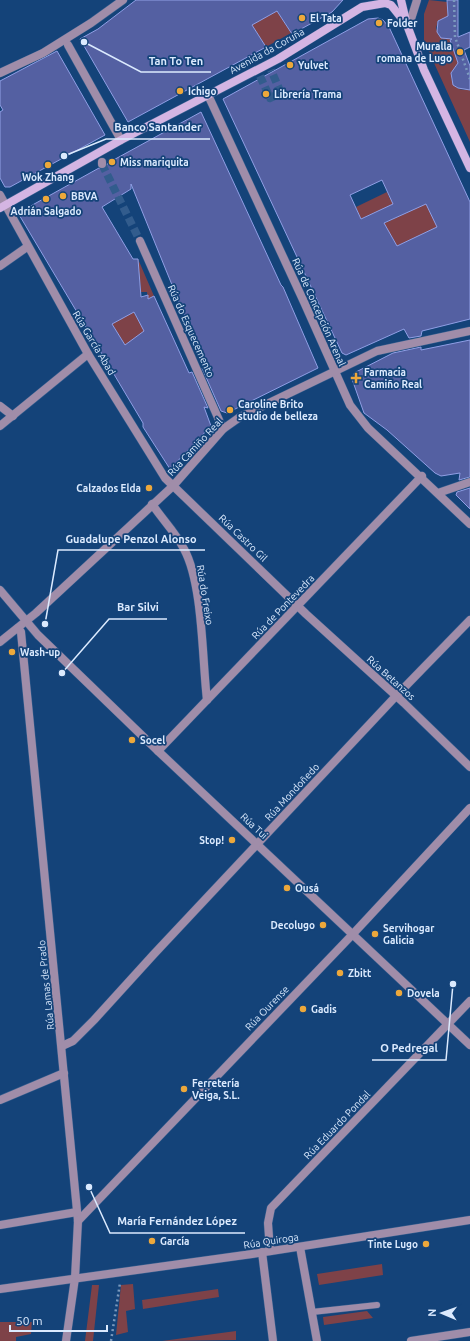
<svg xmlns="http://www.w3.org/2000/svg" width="470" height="1341" font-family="Ubuntu,sans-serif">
	<rect width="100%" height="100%" fill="#144379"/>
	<g fill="#7e4248">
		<path d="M429,0L447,2L448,17L438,21L436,28L439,36L450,39L459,64L451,73C451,85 457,92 469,89L470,91V142L424,41V14Z"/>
		<polygon points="277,11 291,33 266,47 248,19 268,16"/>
		<polygon points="387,192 390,199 420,192 432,216 449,209 446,223 397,246 392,237 366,232 412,210 407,198 361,219 356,207"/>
		<polygon points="138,259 154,296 148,299 147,292 141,292"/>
		<polygon points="131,308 138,320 148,330 125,345 112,324 120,319"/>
		<polygon points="382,1264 383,1275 319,1285 317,1274"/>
		<polygon points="133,1284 135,1309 126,1311 128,1332 116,1335 121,1285"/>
		<polygon points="92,1285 99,1285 93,1341 85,1341"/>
		<polygon points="218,1289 219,1297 143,1309 142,1300"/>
		<polygon points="367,1311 373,1318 324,1325 323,1317"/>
		<polygon points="0,1322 32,1322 31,1334 16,1337 16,1341 0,1341"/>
		<polygon points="236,1331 236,1340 162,1341"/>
	</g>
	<g fill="#5460a2" stroke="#909fe5" fill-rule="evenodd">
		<polygon points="136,0 343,0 332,12 292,34 277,11 252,25 266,47 128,122 80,39 98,29"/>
		<polygon points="447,0 458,0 458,37 470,32 470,47 464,50 470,66 470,90 458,88 453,85 451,73 458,63 450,40 452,39 441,38 437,32 438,21 448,16"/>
		<path d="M378,18L383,20L389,27L470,202V319L422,331L421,336L409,338L404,329L346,355L342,353L223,99L368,19ZM382,180L393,204L361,219L350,195ZM426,204L437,227L397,246L384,223Z"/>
		<polygon points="57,51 105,135 10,187 5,187 0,178 0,112 3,110 0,105 0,81"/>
		<path d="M201,112L281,285L283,287L318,368L227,413L221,411L202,368L205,366L131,184V189L102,207L133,259H138L141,297L148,295V299L154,296L189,373L192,372L208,408L204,407L211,426L170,469L143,427V423L18,213L99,168L104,169L108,163ZM134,312L144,331L125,345L112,324Z"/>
		<polygon points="470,340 470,477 459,480 460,473 441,476 435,473 387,430 364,413 352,379 354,373 393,353 421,347 421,350"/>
		<polygon points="470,488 470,509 456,495 457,492"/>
	</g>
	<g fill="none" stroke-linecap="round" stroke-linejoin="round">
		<g stroke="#325c8d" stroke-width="8" stroke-dasharray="8 4" stroke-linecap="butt">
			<polyline points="260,76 270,98 281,93 271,70"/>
			<polyline points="102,164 138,237"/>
		</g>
		<defs>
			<polyline id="lane" points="312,1312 377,1305"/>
			<g id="street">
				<polyline points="407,25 411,19 417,0"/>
				<polyline points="68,45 121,140"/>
				<polyline points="0,73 43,53 91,23 123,0"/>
				<polyline points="208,95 304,302 350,405 368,428 470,524"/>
				<polyline points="102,162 102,164"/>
				<polyline points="0,195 88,354 165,478 306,614 404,703 470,767"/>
				<polyline points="140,241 223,429"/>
				<polyline points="0,266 27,247"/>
				<polyline points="0,406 13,416"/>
				<polyline points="0,426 88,354"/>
				<polyline points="438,493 470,482"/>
				<path d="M152,504C162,519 176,533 184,549C203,584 202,658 207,700"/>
				<polyline points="0,590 38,635 158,751 470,1045"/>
				<polyline points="18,628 21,632 78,1221 75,1278 66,1341"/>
				<polyline points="0,642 36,613 173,486 223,429 240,417 377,351 470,331"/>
				<polyline points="158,751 422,476"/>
				<polyline points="62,1046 73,1041 94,1020 154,954 396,696 470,620"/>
				<polyline points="0,1100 64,1073"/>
				<polyline points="78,1221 352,935 470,808"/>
				<polyline points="0,1225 77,1212"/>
				<polyline points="300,1247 317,1341"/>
				<polyline points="270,1251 268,1223 271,1208 470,1001"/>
				<polyline points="262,1252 273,1341"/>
				<polyline points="0,1289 252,1254 470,1220"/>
				<polyline points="411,1341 470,1332"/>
			</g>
			<g id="secondary">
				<polyline points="401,0 407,25 424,70 470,168"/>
				<polyline points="0,208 121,140 278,59 362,7 385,3 391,5 407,25"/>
			</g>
		</defs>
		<use href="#lane" stroke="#345e8e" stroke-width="7"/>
		<use href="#street" stroke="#345e8e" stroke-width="9"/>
		<use href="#secondary" stroke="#345e8e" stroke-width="9"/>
		<g stroke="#7b9abe" stroke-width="2.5" stroke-dasharray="2 3" stroke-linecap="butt">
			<polyline points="454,0 455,37 470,79"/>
			<polyline points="111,1341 120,1283"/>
		</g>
		<use href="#lane" stroke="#a08da9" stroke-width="6"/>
		<use href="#street" stroke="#a08da9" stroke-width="8"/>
		<use href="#secondary" stroke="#d4b5e3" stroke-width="8"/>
	</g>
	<g fill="#eda83b" stroke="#144379" stroke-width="1.5">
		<circle cx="302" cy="18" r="4"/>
		<circle cx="379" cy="23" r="4"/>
		<circle cx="460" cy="52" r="4"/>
		<circle cx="290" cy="65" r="4"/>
		<circle cx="180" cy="91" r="4"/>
		<circle cx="266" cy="94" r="4"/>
		<circle cx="112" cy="162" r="4"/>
		<circle cx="48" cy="165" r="4"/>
		<circle cx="63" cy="196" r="4"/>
		<circle cx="46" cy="199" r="4"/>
		<path d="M354 372h4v4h4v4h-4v4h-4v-4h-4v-4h4z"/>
		<circle cx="230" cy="410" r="4"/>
		<circle cx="149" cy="488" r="4"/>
		<circle cx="12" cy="652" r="4"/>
		<circle cx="132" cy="740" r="4"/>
		<circle cx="232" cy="840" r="4"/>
		<circle cx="287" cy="888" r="4"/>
		<circle cx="323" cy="925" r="4"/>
		<circle cx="375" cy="934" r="4"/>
		<circle cx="340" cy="973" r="4"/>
		<circle cx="399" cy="993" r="4"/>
		<circle cx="303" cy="1009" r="4"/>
		<circle cx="184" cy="1089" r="4"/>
		<circle cx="152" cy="1241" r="4"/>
		<circle cx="426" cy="1244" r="4"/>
	</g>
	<g text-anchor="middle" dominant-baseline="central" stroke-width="3.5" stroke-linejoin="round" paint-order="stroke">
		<g font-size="10" font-weight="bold" fill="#dbeafe" stroke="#144379" text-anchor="start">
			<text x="310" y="18">El Tata</text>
			<text x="387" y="23">Folder</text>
			<text x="452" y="46" text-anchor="end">Muralla<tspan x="452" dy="12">romana de Lugo</tspan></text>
			<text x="298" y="65">Yulvet</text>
			<text x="188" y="91">Ichigo</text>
			<text x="274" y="94">Librería Trama</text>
			<text x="120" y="162">Miss mariquita</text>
			<text x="48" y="177" text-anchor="middle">Wok Zhang</text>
			<text x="71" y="196">BBVA</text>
			<text x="46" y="211" text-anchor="middle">Adrián Salgado</text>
			<text x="364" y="372">Farmacia<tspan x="364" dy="12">Camiño Real</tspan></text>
			<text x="238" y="404">Caroline Brito<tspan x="238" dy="12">studio de belleza</tspan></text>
			<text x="141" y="488" text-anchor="end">Calzados Elda</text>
			<text x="20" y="652">Wash-up</text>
			<text x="140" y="740">Socel</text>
			<text x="224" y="840" text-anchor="end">Stop!</text>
			<text x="295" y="888">Ousá</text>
			<text x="315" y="925" text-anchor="end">Decolugo</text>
			<text x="383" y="928">Servihogar<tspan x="383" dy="12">Galicia</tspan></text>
			<text x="348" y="973">Zbitt</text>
			<text x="407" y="993">Dovela</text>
			<text x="311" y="1009">Gadis</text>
			<text x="192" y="1083">Ferretería<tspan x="192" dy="12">Veiga, S.L.</tspan></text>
			<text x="160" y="1241">García</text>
			<text x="418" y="1244" text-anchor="end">Tinte Lugo</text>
		</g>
		<g font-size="10" fill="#dbeafe" stroke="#144379">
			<text transform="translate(267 51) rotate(-29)">Avenida da Coruña</text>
			<text transform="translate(319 312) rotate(66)">Rúa de Concepción Arenal</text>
			<text transform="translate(191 331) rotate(66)">Rúa do Esquecemento</text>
			<text transform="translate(94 343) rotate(59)">Rúa García Abad</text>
			<text transform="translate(195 447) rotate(-47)">Rúa Camiño Real</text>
			<text transform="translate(243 538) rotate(44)">Rúa Castro Gil</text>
			<text transform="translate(205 595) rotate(81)">Rúa do Freixo</text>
			<text transform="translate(283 607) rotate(-46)">Rúa de Pontevedra</text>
			<text transform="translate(391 678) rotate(42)">Rúa Betanzos</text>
			<text transform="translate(292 792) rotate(-47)">Rúa Mondoñedo</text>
			<text transform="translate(254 826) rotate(43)">Rúa Tui</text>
			<text transform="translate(46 985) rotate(-96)">Rúa Lamas de Prado</text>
			<text transform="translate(267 1008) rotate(-46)">Rúa Ourense</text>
			<text transform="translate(337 1125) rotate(-46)">Rúa Eduardo Pondal</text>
			<text transform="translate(271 1241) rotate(-9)">Rúa Quiroga</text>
		</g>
	</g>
	<path fill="none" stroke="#dbeafe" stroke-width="1.5" d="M84 42L141 72H211M64 156L106 139H210M45 624L58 550H205M62 673L109 619H167M453 984L446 1060H372M89 1187L110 1233H245"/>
	<g fill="#dbeafe" stroke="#144379" stroke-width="1.5">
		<circle cx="84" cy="42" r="4"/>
		<circle cx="64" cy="156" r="4"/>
		<circle cx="45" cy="624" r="4"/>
		<circle cx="62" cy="673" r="4"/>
		<circle cx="453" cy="984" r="4"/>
		<circle cx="89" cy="1187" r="4"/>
	</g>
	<g font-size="11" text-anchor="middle" font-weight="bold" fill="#dbeafe" stroke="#144379" stroke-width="3.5" stroke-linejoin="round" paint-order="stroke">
		<text x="176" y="65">Tan To Ten</text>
		<text x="158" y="131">Banco Santander</text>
		<text x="131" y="543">Guadalupe Penzol Alonso</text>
		<text x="138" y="611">Bar Silvi</text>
		<text x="409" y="1052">O Pedregal</text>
		<text x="177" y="1225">María Fernández López</text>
	</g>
	<g transform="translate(442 1313) rotate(272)" stroke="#144379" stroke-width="3" paint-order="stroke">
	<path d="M0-3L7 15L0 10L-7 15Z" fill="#dbeafe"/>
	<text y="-6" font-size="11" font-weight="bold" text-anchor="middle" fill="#dbeafe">N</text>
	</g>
	<path d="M10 1325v6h97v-6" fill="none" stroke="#dbeafe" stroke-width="2"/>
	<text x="16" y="1325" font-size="12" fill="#dbeafe" stroke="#144379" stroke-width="3" paint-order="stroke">50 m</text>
</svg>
